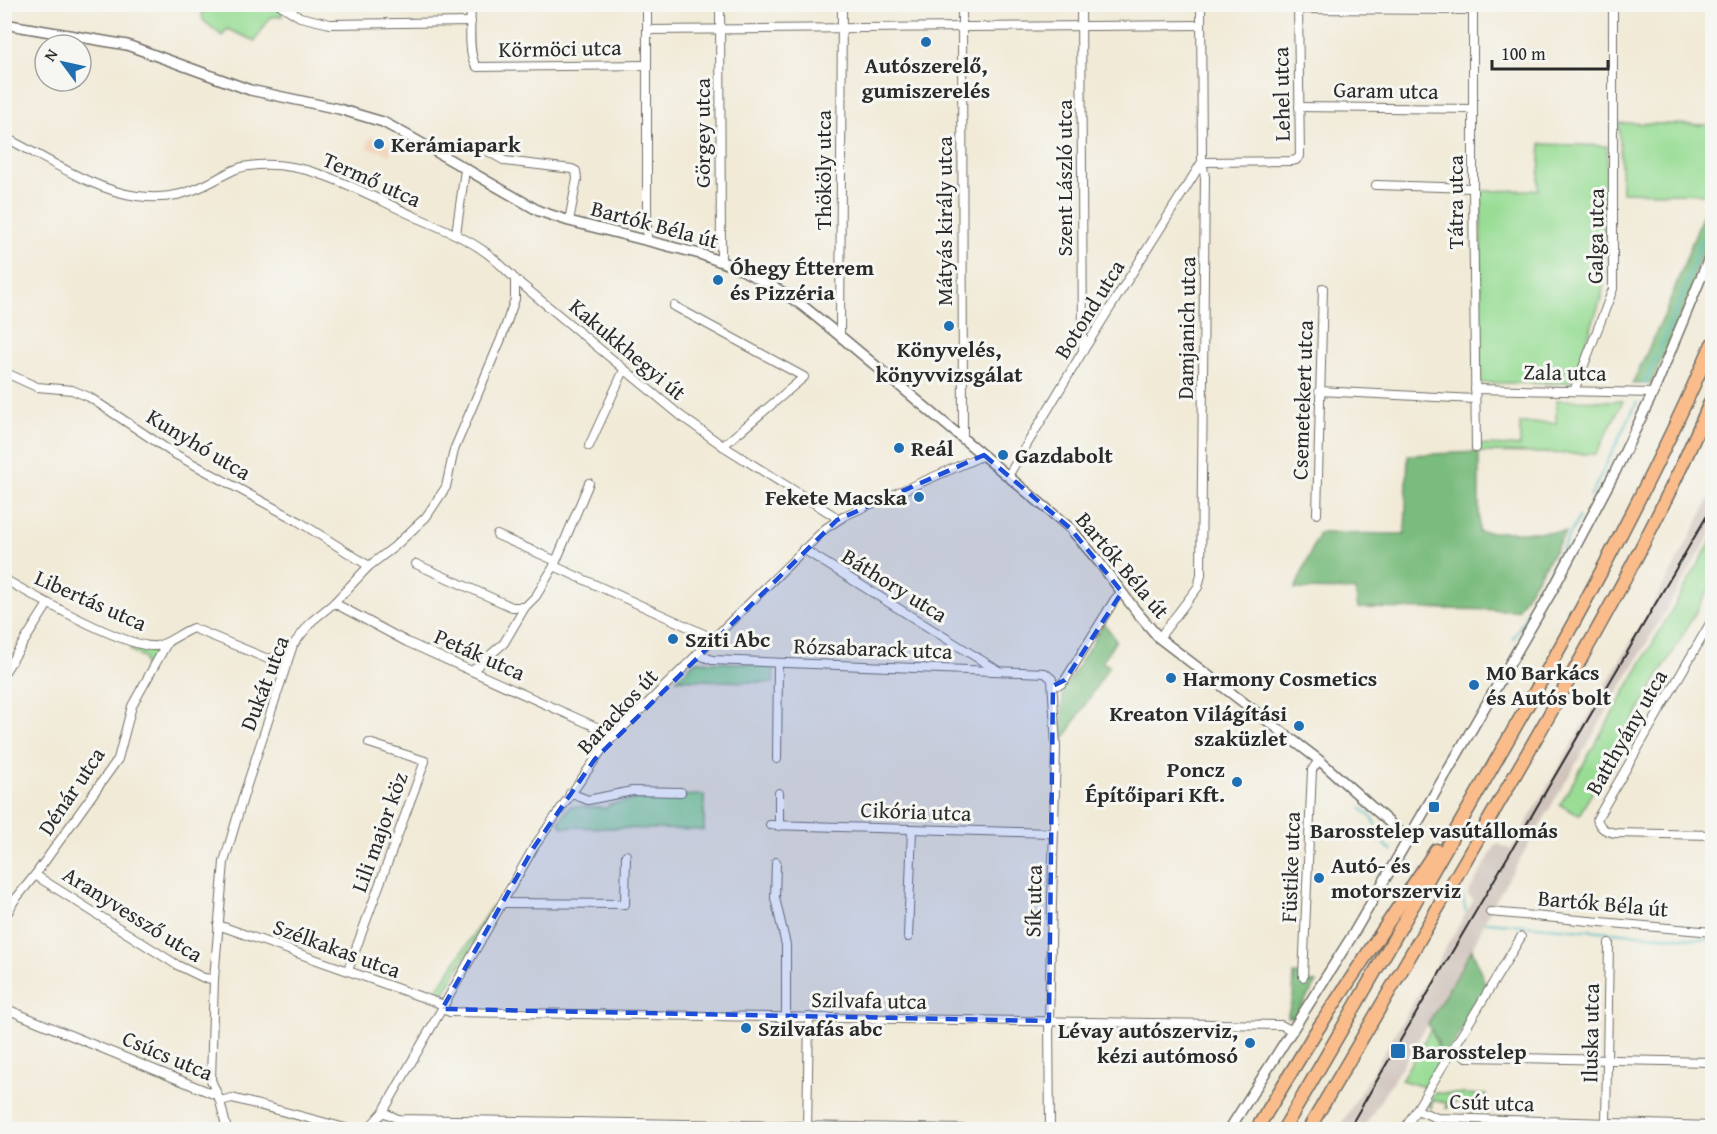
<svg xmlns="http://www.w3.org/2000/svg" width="1717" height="1134" font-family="'Gentium Book Plus',serif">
	<rect width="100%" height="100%" fill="#f6f6f2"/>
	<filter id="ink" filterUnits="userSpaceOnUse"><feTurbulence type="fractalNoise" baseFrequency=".0167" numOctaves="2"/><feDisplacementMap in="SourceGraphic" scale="12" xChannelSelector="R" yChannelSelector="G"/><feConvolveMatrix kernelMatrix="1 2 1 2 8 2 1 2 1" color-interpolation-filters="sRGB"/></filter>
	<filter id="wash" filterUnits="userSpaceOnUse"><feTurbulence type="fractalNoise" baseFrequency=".008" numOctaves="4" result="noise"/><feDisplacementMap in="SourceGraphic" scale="24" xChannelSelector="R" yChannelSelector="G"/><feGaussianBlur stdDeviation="1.35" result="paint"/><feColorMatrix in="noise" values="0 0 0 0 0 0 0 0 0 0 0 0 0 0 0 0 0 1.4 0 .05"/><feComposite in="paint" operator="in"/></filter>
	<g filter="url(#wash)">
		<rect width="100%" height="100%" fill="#f1ead7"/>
		<polygon fill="#f1d5bd" points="370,136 394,147 389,155 379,150 378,151 367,148"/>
		<polygon fill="#cec1ba" points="1712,494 1712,532 1489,912 1472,949 1428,1024 1363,1129 1338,1130 1474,900 1467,895 1497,843 1511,850 1682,553"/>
		<g fill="#99dd95" stroke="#628460" stroke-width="1.5">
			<polygon points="205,5 272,5 282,10 282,16 270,17 255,41 227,29 222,36 203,20 202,14"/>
			<polygon points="1619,123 1712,125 1712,190 1711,194 1622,192"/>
			<polygon points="1541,144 1607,146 1604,281 1602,295 1574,378 1570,383 1480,383 1481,191 1538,190"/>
			<polygon points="1556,400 1623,401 1596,454 1479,452 1479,445 1520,446 1520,423 1556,423"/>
			<polygon points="1712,540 1712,584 1579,815 1560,805"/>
			<polygon points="132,645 160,646 145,670 144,658 130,650"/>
			<polygon points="696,661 774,665 773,683 677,679"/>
			<polygon points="704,795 704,830 563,827 559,822 570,806 607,808 609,805 646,797"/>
			<polygon points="492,906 494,908 441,998 433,996"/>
			<path d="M1431,1029C1443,1055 1442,1063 1427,1088L1401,1080Z"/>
			<polygon points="1435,1093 1486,1095 1486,1114 1483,1109 1483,1103 1476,1103 1475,1109 1472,1113 1472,1102 1466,1102 1466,1112 1463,1109 1463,1102 1449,1102 1448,1108 1446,1108 1446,1102 1432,1101 1431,1108 1428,1105"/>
		</g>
		<g fill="#7abc7e" stroke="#527454" stroke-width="1.5">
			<polygon points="1712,190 1712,232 1705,245 1697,266 1692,289 1652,382 1649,384 1632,384 1665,314"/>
			<polygon points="1479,452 1479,532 1566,532 1517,610 1358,608 1355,590 1295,589 1319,533 1405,534 1408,455"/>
			<polygon points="1104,623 1116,640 1102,662 1109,666 1061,744 1063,687 1068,683"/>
			<polygon points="1472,949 1487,989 1439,1068 1438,1043 1428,1024"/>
			<polygon points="1294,974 1301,975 1301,981 1317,982 1294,1017 1287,1017 1293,997"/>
		</g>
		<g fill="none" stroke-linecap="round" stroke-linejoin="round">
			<g stroke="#4bbac2" stroke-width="2">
				<polyline points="1644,384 1681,300 1700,243 1712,220"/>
				<polyline points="1590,497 1637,402"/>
				<polyline points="1539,592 1579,517"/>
				<polyline points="1531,606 1536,597"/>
				<polyline points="1513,639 1529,609"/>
				<polyline points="1361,808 1373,819 1384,844 1392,851"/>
				<polyline points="1404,859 1414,865"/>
				<polyline points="1462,896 1466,911"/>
				<polyline points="1486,922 1712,940"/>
			</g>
		</g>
	</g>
	<g filter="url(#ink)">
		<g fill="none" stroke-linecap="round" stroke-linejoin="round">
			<defs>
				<g id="minor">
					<polyline points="279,4 300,17 330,24 471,22"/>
					<path d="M471,4C471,19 467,57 477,67L647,65"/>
					<polyline points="720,4 721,261"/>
					<polyline points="962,4 963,437"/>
					<polyline points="1081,4 1083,351"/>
					<polyline points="1473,4 1473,188 1476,448"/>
					<polyline points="1298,9 1473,10"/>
					<polyline points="648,30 1201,25"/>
					<polyline points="1299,107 1473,109"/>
					<path d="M4,137C45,157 92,190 137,196C167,200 189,194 215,180C226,174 236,167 249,166C309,158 363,193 416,217C438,227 461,235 481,249C494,257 504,268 515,279L681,416L723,446L833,515L837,520"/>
					<polyline points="482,148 505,161 572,169 576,171 577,179 569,221"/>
					<polyline points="1202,162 1291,161 1296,160 1300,156 1298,4"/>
					<polyline points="1376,185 1473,188"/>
					<polyline points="456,234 465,170"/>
					<polyline points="647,241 647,4"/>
					<polyline points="674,306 804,377 723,446"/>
					<polyline points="840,336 842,4"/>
					<polyline points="4,372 37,387 72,390 89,397 173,453 298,521 369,566"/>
					<polyline points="1475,389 1653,393"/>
					<polyline points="1319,391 1475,399"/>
					<polyline points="1574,391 1613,289 1613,4"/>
					<polyline points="589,446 624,370"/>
					<polyline points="1008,476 1083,351 1202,162"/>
					<polyline points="1317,514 1323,288"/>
					<polyline points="497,535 556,561"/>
					<polyline points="803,549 997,670"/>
					<polyline points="416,564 512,607 525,607"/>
					<polyline points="554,566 706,635 712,640"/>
					<path d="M4,579C32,595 128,649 156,646C168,644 180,633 193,628L268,659L282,655L291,647"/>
					<polyline points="334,603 407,642 614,735"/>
					<path d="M1712,620L1597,819C1600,829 1606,831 1615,833L1712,835"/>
					<polyline points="1159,638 1198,587 1201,575 1205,177 1202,162 1201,4"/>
					<polyline points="697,654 712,660 1045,673 1052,679 1056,747 1049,1021 1050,1130"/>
					<polyline points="473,670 504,643 525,607 536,596 554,566 589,483"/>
					<polyline points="4,673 48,604"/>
					<polyline points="1053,686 1061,684 1065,680 1115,599 1122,592"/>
					<polyline points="777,759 778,663"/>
					<polyline points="570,793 588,800 632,791 681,792"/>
					<polyline points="770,825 1052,833"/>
					<polyline points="779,826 779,793"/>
					<polyline points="776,862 775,898 786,945 786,1017"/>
					<polyline points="35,875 177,965 204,978 214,979"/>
					<polyline points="502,903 625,904 626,855"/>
					<polyline points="1490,912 1712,932"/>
					<polyline points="4,919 14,901 35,875 118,759 132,706 167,643"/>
					<polyline points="218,925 444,1005"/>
					<polyline points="908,937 912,829"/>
					<polyline points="348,970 425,761 369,743"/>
					<polyline points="1303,977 1312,770 1319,760"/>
					<polyline points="4,1008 216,1095"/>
					<polyline points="442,1009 450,1012 1281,1025 1293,1031"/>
					<polyline points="1453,1050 1467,1057 1712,1062"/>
					<polyline points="220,1101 232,1098 353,1130"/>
					<polyline points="1417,1110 1437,1118 1712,1126"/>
					<polyline points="383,1112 398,1119 1021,1130"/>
					<polyline points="1606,1123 1609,943"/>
					<polyline points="227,1130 220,1101 211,1080 214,979 224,862 245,791 293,645 312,621 334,603 369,566 394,547 426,517 446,487 454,450 501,339 515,299 515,279"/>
					<polyline points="367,1130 383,1112 534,847 606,744 826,528 846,515 984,455"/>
					<polyline points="807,1130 809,1017"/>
					<polyline points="1404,1130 1521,937"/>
				</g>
				<g id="tertiary">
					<polyline points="4,24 127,45 250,90 339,109 383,122 414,139 539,211 569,221 700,254 738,268 776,288 803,306 840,336 1070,528 1099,562 1136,611 1159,638 1319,760 1408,839"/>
					<polyline points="1229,1130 1352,936 1552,591 1615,472 1653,393 1712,251"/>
				</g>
				<g id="trunk">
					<polyline points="1256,1130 1315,1033 1436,850"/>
					<path d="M1283,1130C1351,1015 1416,900 1482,785C1565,641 1646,496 1712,344"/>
					<path d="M1308,1130C1377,1014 1444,897 1512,780C1583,656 1656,531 1712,398"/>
				</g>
			</defs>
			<use href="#minor" stroke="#706e67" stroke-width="10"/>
			<use href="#tertiary" stroke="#706e67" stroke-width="12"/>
			<use href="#trunk" stroke="#706e67" stroke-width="15"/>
			<use href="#minor" stroke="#fff" stroke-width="8"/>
			<use href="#tertiary" stroke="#fff" stroke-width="9"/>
			<use href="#trunk" stroke="#f9bc8a" stroke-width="12"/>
			<polyline stroke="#2b2b2b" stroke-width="2" points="1348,1130 1712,507"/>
		</g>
	</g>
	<path fill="#1d4ed8" fill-opacity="0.2" stroke="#1d4ed8" stroke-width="4.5" stroke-dasharray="12 8" stroke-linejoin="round" d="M984,455L1070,528L1122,592L1065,680L1053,686L1049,1021L442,1009L534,847L595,759L837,520Z"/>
	<g fill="#1f6fb2" stroke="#f6f6f2" stroke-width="2">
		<circle cx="926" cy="42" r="6"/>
		<circle cx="379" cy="144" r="6"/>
		<circle cx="718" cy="280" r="6"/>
		<circle cx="949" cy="326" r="6"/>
		<circle cx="899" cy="448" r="6"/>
		<circle cx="1003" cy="455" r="6"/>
		<circle cx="919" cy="497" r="6"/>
		<circle cx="673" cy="639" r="6"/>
		<circle cx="1171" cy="678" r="6"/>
		<circle cx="1474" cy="685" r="6"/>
		<circle cx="1299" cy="726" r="6"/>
		<circle cx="1237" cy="782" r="6"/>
		<rect x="1428" y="801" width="12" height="12" rx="3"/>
		<circle cx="1319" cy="878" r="6"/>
		<circle cx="746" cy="1028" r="6"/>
		<circle cx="1250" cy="1043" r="6"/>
		<rect x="1390" y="1043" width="16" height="16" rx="3"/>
	</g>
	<g text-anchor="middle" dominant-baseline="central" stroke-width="6" stroke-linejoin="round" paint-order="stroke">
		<g font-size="22" fill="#2b2b2b" stroke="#f6f6f2">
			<text transform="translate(560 48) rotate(-1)">Körmöci utca</text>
			<text transform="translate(1386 90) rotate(1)">Garam utca</text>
			<text transform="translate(1281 94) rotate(-91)">Lehel utca</text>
			<text transform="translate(702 133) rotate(-90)">Görgey utca</text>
			<text transform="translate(823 170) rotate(-90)">Thököly utca</text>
			<text transform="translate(1064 178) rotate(-90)">Szent László utca</text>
			<text transform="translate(372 179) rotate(24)">Termő utca</text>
			<text transform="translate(1455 202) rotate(-90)">Tátra utca</text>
			<text transform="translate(944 221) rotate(-90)">Mátyás király utca</text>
			<text transform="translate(655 224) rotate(15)">Bartók Béla út</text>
			<text transform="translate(1595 236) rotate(-89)">Galga utca</text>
			<text transform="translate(1089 309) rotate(-58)">Botond utca</text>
			<text transform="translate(1186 328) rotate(-89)">Damjanich utca</text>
			<text transform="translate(628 349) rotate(40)">Kakukkhegyi út</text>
			<text transform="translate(1565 372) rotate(1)">Zala utca</text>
			<text transform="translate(1302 400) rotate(-88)">Csemetekert utca</text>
			<text transform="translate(199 444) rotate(31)">Kunyhó utca</text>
			<text transform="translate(1123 565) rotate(50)">Bartók Béla út</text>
			<text transform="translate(895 585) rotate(32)">Báthory utca</text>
			<text transform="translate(91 600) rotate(24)">Libertás utca</text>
			<text transform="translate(873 648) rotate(2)">Rózsabarack utca</text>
			<text transform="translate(480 654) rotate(24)">Peták utca</text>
			<text transform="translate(264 683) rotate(-69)">Dukát utca</text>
			<text transform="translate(617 711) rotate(-47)">Barackos út</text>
			<text transform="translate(1626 732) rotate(-60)">Batthyány utca</text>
			<text transform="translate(71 791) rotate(-56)">Dénár utca</text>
			<text transform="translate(916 811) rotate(2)">Cikória utca</text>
			<text transform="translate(379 832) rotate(-70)">Lili major köz</text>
			<text transform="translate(1290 867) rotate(-88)">Füstike utca</text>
			<text transform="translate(1033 901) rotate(-89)">Sík utca</text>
			<text transform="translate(1603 903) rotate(5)">Bartók Béla út</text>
			<text transform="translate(133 914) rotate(32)">Aranyvessző utca</text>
			<text transform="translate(337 948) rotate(20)">Szélkakas utca</text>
			<text transform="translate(869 1000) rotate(1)">Szilvafa utca</text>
			<text transform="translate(1590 1033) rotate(-89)">Iluska utca</text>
			<text transform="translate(168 1055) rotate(23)">Csúcs utca</text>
			<text transform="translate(1492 1102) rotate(2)">Csút utca</text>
		</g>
		<g font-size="22" font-weight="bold" fill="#2b2b2b" stroke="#f6f6f2" text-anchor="start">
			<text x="926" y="65" text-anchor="middle">Autószerelő,<tspan x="926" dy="25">gumiszerelés</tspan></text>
			<text x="391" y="144">Kerámiapark</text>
			<text x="730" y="267">Óhegy Étterem<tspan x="730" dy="25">és Pizzéria</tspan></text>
			<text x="949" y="349" text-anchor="middle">Könyvelés,<tspan x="949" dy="25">könyvvizsgálat</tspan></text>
			<text x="911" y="448">Reál</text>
			<text x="1015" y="455">Gazdabolt</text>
			<text x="907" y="497" text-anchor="end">Fekete Macska</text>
			<text x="685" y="639">Sziti Abc</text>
			<text x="1486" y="672">M0 Barkács<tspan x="1486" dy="25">és Autós bolt</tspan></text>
			<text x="1183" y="678">Harmony Cosmetics</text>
			<text x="1287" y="713" text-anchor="end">Kreaton Világítási<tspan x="1287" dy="25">szaküzlet</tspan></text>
			<text x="1225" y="769" text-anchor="end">Poncz<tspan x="1225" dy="25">Építőipari Kft.</tspan></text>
			<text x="1434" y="830" text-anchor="middle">Barosstelep vasútállomás</text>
			<text x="1331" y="865">Autó- és<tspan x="1331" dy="25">motorszerviz</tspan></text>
			<text x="758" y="1028">Szilvafás abc</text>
			<text x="1238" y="1030" text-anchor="end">Lévay autószerviz,<tspan x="1238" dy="25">kézi autómosó</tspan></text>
			<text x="1412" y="1051">Barosstelep</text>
		</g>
	</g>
	<rect width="1717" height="1134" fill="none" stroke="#f6f6f2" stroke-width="24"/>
	<g transform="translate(63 63) rotate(303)"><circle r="28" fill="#f6f6f2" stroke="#a5a5a2" stroke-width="1.5"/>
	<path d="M0-4.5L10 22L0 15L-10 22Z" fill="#1f6fb2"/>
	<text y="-9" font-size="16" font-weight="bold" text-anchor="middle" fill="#2b2b2b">N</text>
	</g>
	<path d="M1492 60v9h116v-9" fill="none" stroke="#2b2b2b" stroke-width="3"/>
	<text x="1501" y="60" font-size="18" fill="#2b2b2b" stroke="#f6f6f2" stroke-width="4.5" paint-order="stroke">100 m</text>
</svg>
